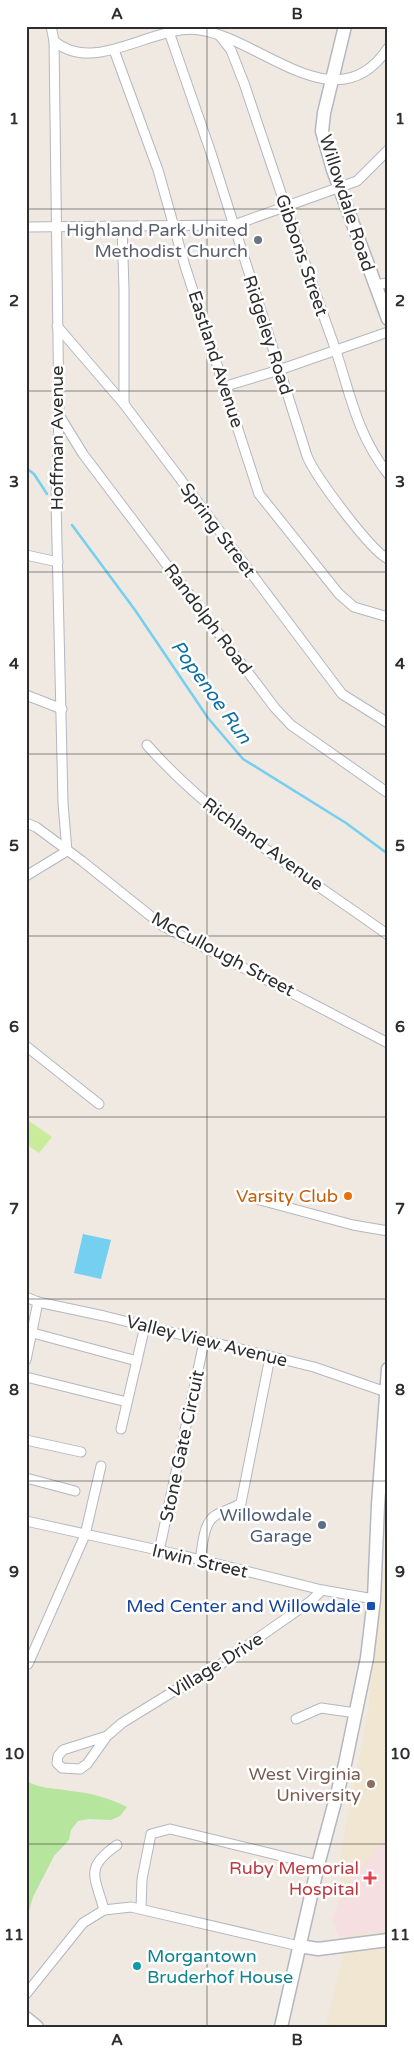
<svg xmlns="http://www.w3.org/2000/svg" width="414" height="2053" font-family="'Varela Round',sans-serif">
	<rect width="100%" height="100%" fill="#efe9e1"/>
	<polygon fill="#f0e6d1" points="388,1537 388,2027 325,2027 342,1959 340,1857 368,1711"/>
	<polygon fill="#f5dfe0" points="388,1835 388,1930 339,1937 332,1919 344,1889"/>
	<path fill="#b6e59e" d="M26,1781C41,1789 55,1788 71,1791C91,1793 109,1798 127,1807L120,1816L111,1820L89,1819L78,1821L71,1830L69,1840L54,1856L33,1897L26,1921Z"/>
	<polygon fill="#c9ec9a" points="26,1119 52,1137 39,1153 26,1144"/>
	<polygon fill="#75cff0" points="83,1234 111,1240 101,1279 74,1273"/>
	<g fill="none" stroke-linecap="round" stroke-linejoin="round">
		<g stroke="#75cff0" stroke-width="2.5">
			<polyline points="26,468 34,474 47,494"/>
			<polyline points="72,525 135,610 208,718 243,759 346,823 388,854"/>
		</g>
		<defs>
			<g id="street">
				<polyline points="51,26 54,41 59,415 56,500 63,803 67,851"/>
				<path d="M169,32L211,153L307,456C315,476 370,550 388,559"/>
				<path d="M219,35L231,50L245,86C274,173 303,259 334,345C350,392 356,433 388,474"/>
				<path d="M54,41C95,76 154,23 200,30C262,39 337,125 388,48"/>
				<polyline points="114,50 158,170 185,266 259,494 339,594 354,607 388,617"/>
				<polyline points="122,226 124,289 124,404"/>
				<polyline points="26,227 234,225 357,181 388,150"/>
				<polyline points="374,285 388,283"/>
				<polyline points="57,326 124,404 342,694 388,723"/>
				<polyline points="226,386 279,370 388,332"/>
				<polyline points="59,415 83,454 275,708 291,725 388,793"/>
				<polyline points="26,555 58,562"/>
				<polyline points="26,695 62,709"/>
				<path d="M147,745C214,821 306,876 388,935"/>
				<polyline points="26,823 36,827 82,861 163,926 388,1043"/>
				<polyline points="26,876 67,851"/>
				<polyline points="26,1046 99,1104"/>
				<polyline points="245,1196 353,1225 388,1231"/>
				<polyline points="26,1297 38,1302 104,1316 314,1367 386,1392"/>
				<polyline points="33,1333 137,1361"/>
				<polyline points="26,1360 38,1302"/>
				<polyline points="26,1377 127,1402"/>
				<polyline points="121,1429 145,1326"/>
				<polyline points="26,1440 81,1452"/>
				<polyline points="26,1478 75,1491"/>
				<polyline points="26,1521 185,1556 322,1590 374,1599"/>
				<polyline points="159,1551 204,1342"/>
				<path d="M200,1559C203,1546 203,1522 216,1515C224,1510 233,1509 241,1503L270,1357"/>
				<polyline points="28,1664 85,1535 101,1466"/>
				<polyline points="296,1719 321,1708 356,1713"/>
				<polyline points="107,1736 63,1750 58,1756 57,1763 62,1768 80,1769 87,1764 107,1736 122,1723 174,1691 198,1680 311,1601 322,1590"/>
				<polyline points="141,1909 142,1879 151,1834 170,1829 318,1865"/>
				<path d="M104,1910C95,1876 84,1868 117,1845"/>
				<polyline points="26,1994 83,1923 104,1910 131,1907 299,1946"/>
			</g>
			<g id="secondary">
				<polyline points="345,26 324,113 322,131 333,170 388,319"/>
				<polyline points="299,1946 318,1949 388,1940"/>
				<polyline points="26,2018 37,2027"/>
				<polyline points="281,2027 318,1865 345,1764 367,1658 374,1599 378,1505 388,1369"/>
			</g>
		</defs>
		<use href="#street" stroke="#b4b7c1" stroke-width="11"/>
		<use href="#secondary" stroke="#b4b7c1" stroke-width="15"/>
		<use href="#street" stroke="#fff" stroke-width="9"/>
		<use href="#secondary" stroke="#fff" stroke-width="12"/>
	</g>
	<path fill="none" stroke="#2e2e2e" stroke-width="1" stroke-opacity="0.55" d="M207,26V2027M26,209H388M26,391H388M26,572H388M26,754H388M26,936H388M26,1117H388M26,1299H388M26,1481H388M26,1662H388M26,1844H388"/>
	<circle fill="#6b7280" stroke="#fff" stroke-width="2" cx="258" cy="240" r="5"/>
	<circle fill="#e8710a" stroke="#fff" stroke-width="2" cx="348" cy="1196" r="5"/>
	<circle fill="#5c6f8a" stroke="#fff" stroke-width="2" cx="322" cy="1525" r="5"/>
	<rect fill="#1a4fb4" stroke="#fff" stroke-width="2" x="366" y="1601" width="10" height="10" rx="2.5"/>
	<circle fill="#8d6e63" stroke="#fff" stroke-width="2" cx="371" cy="1784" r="5"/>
	<path fill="#e0444e" stroke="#fff" stroke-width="2" d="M367.5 1870.5h5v5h5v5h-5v5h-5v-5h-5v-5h5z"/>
	<circle fill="#0f9aa8" stroke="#fff" stroke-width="2" cx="137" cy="1966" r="5"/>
	<g text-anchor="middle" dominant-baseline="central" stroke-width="5" stroke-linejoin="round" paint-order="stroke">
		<g font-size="18" fill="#2e2e2e" stroke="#fff">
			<text transform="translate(347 203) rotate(72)">Willowdale Road</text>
			<text transform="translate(302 255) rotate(71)">Gibbons Street</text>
			<text transform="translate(268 335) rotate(72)">Ridgeley Road</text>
			<text transform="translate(216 359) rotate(72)">Eastland Avenue</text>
			<text transform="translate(57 438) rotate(-90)">Hoffman Avenue</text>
			<text transform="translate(218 530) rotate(53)">Spring Street</text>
			<text transform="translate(208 619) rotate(53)">Randolph Road</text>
			<text transform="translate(263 844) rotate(36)">Richland Avenue</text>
			<text transform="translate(223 954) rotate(28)">McCullough Street</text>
			<text transform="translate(207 1341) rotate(14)">Valley View Avenue</text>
			<text transform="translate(182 1446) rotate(-78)">Stone Gate Circuit</text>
			<text transform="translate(200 1561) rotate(13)">Irwin Street</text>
			<text transform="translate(216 1665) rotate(-32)">Village Drive</text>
		</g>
		<g font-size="18" fill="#5b616d" stroke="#fff" text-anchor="end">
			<text x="248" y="230">Highland Park United<tspan x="248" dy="21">Methodist Church</tspan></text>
		</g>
		<g font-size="18" fill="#c56008" stroke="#fff" text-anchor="end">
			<text x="338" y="1196">Varsity Club</text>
		</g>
		<g font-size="18" fill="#4e5e75" stroke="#fff" text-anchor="end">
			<text x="312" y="1515">Willowdale<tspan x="312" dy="21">Garage</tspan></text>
		</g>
		<g font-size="18" fill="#164399" stroke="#fff" text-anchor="end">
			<text x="361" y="1606">Med Center and Willowdale</text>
		</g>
		<g font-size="18" fill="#785e54" stroke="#fff" text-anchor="end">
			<text x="361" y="1774">West Virginia<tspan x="361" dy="21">University</tspan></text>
		</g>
		<g font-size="18" fill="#be3a42" stroke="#fff" text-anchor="end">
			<text x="359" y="1868">Ruby Memorial<tspan x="359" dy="21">Hospital</tspan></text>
		</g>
		<g font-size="18" fill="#0d838f" stroke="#fff" text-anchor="start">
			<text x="147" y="1956">Morgantown<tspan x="147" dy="21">Bruderhof House</tspan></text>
		</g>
		<g font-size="19" font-style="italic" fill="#0d6fa3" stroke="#fff">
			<text transform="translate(211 692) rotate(54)">Popenoe Run</text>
		</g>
	</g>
	<rect width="414" height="2053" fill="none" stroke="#ffffff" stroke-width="55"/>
	<rect x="28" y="28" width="358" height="1998" fill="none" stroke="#2e2e2e" stroke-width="2"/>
	<g font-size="16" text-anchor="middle" font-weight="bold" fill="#2e2e2e">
		<text x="117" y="19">A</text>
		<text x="297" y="19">B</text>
		<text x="14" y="124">1</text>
		<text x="400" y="124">1</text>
		<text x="14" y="306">2</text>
		<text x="400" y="306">2</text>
		<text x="14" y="487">3</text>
		<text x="400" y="487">3</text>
		<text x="14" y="669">4</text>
		<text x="400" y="669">4</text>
		<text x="14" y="851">5</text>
		<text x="400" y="851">5</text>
		<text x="14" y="1032">6</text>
		<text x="400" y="1032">6</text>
		<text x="14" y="1214">7</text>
		<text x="400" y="1214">7</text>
		<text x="14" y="1395">8</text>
		<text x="400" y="1395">8</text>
		<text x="14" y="1577">9</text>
		<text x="400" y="1577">9</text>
		<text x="14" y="1759">10</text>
		<text x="400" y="1759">10</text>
		<text x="14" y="1940">11</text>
		<text x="400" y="1940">11</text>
		<text x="117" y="2045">A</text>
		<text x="297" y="2045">B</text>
	</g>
</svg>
